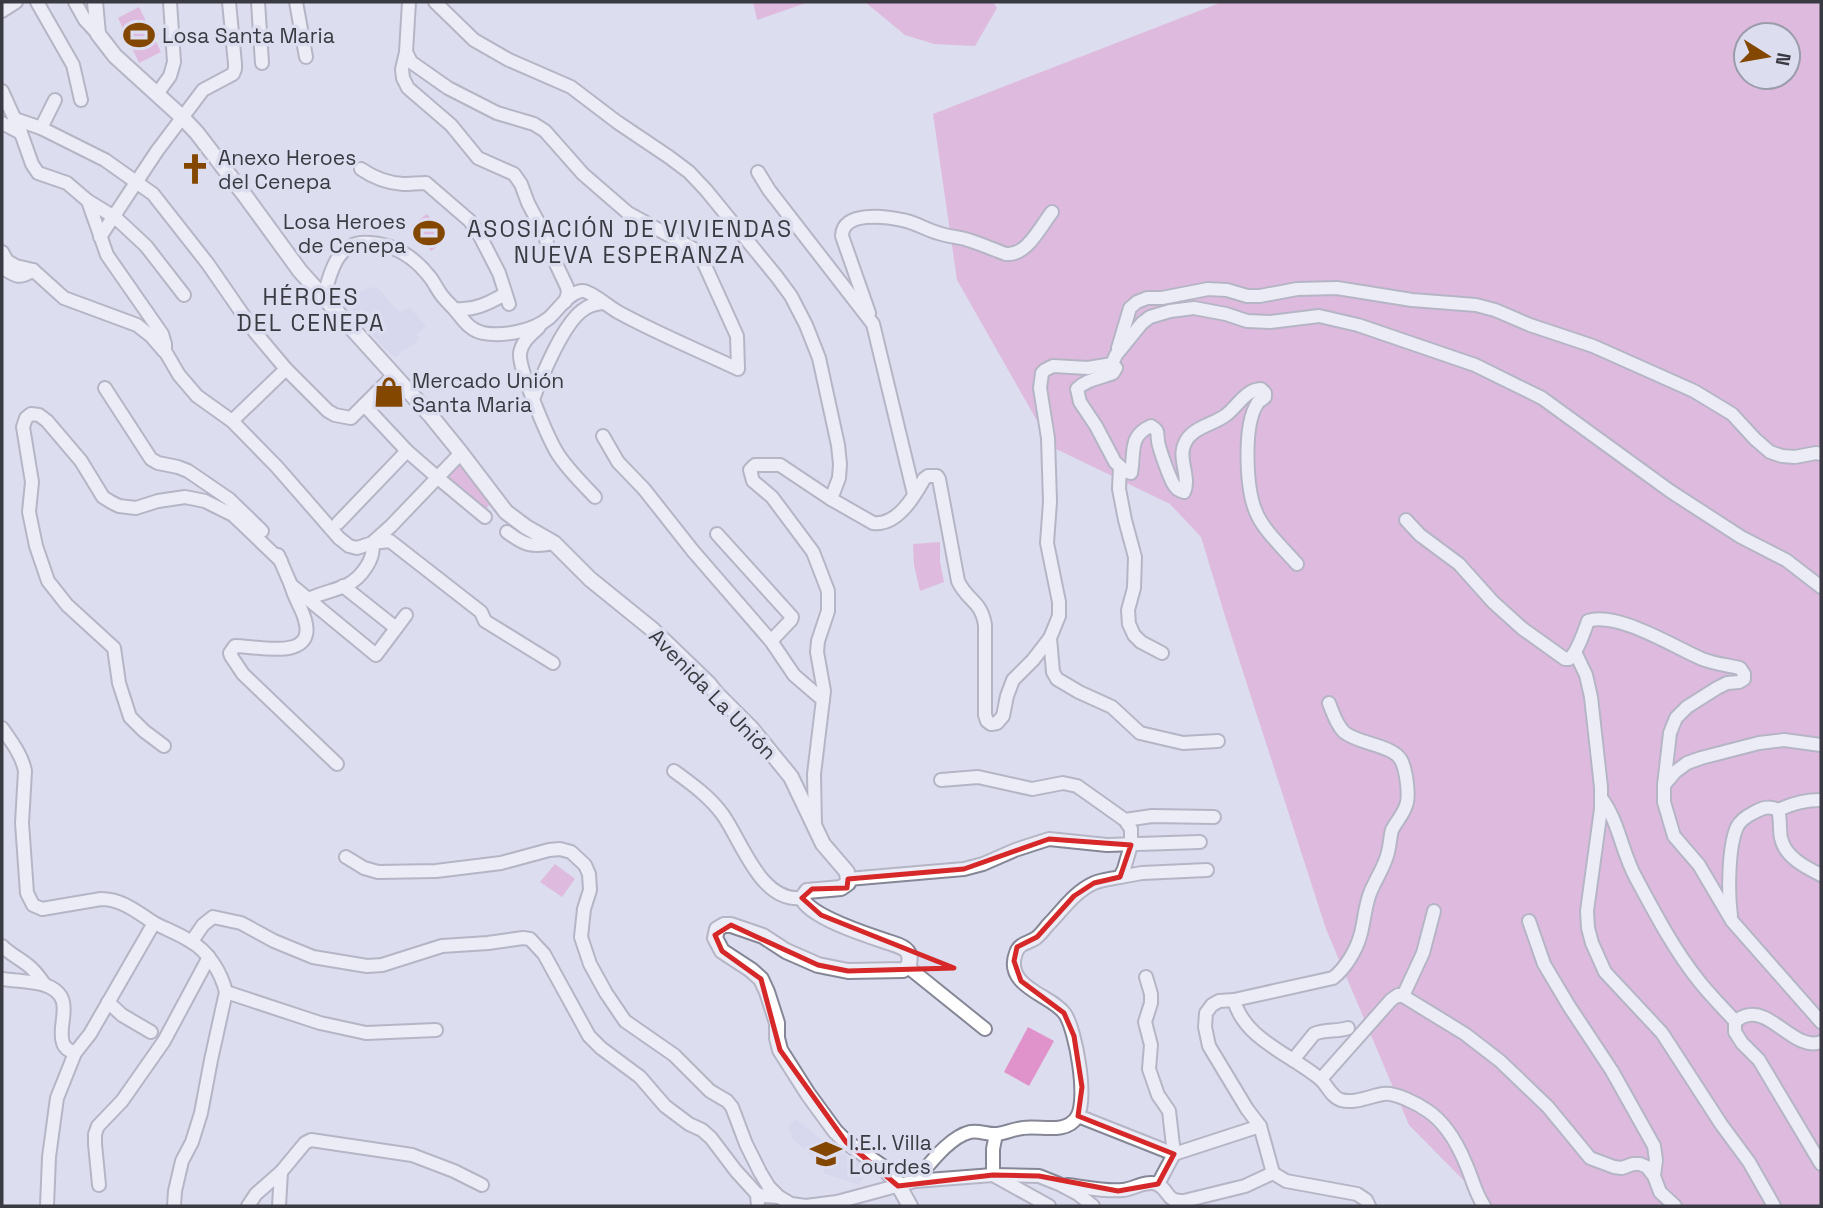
<svg xmlns="http://www.w3.org/2000/svg" width="1823" height="1208" font-family="'Space Grotesk',sans-serif">
	<rect width="100%" height="100%" fill="#dcddef"/>
	<g fill="#d0d1ea">
		<polygon points="377,287 395,308 402,312 409,307 426,326 416,334 420,339 395,357 388,352 340,298 369,288"/>
		<polygon points="796,1119 833,1149 868,1167 859,1185 824,1173 824,1168 793,1139 788,1126"/>
	</g>
	<g fill="#e093ca" fill-rule="evenodd">
		<polygon points="753,2 809,2 757,20"/>
		<polygon points="865,2 993,2 997,8 975,46 934,44 905,35"/>
		<path d="M1222,2H1821V1206H1489L1409,1125L1326,929L1225,616L1201,537L1170,504L1052,447L957,280L933,114ZM1746,35H1788V77H1746Z"/>
		<polygon points="139,7 161,52 139,63 118,18"/>
		<polygon points="427,214 446,240 431,251 412,225"/>
		<polygon points="461,457 492,502 485,510 443,476"/>
		<polygon points="940,542 940,562 944,582 920,591 914,565 913,544"/>
		<polygon points="555,864 575,879 562,897 540,882"/>
		<polygon points="1028,1027 1054,1041 1029,1086 1004,1072"/>
	</g>
	<g fill="none" stroke-linecap="round" stroke-linejoin="round">
		<defs>
			<g id="minor">
				<polyline points="37,2 73,65 81,100"/>
				<polyline points="75,2 85,20 98,34"/>
				<polyline points="258,2 262,63"/>
				<polyline points="296,2 306,57"/>
				<polyline points="409,2 406,52 402,69 403,78 408,88 451,125 478,158 514,174 521,184 528,203 545,235 548,247 567,287 568,293 565,302"/>
				<polyline points="435,2 474,40 509,60 571,87 617,122 669,157 689,172 706,190 777,277 791,296 806,325 819,358 838,445 840,464 839,478 831,499"/>
				<polyline points="2,11 16,2"/>
				<polyline points="2,91 21,133 32,164 38,173 67,183 88,201 107,255 162,334 165,344 165,351 179,375 197,396 232,421 277,467 339,538 349,546 357,548 372,543 391,526 461,453"/>
				<polyline points="157,94 170,76 174,62 170,2"/>
				<polyline points="15,119 41,128 105,160 153,194 208,264 255,332 286,369 328,411 335,415 351,418 393,376"/>
				<polyline points="2,123 21,133"/>
				<polyline points="41,128 55,100"/>
				<path d="M361,169C374,178 387,183 403,184C411,184 418,183 426,183L470,221L481,238L499,273L509,304"/>
				<polyline points="758,172 769,190 873,324 914,494"/>
				<polyline points="88,201 116,218 146,246 184,295"/>
				<polyline points="100,237 157,151 203,90 233,74 235,69 235,64 229,2"/>
				<polyline points="2,252 7,261 16,266 33,270 64,298 137,325 151,336 164,351"/>
				<path d="M2,267C15,276 19,280 33,270"/>
				<path d="M324,296C331,270 338,239 371,243C396,245 414,257 429,276C435,283 438,292 444,298C447,302 452,306 455,310C464,320 469,330 483,333C503,337 533,331 549,318C558,310 569,292 582,291C589,290 609,307 618,312C656,333 698,350 738,369L737,336L702,259L692,248L628,213L583,174L545,131L534,124L497,113L448,88L411,62L406,52"/>
				<path d="M455,309C474,311 489,303 505,294"/>
				<path d="M869,313L842,236C842,211 885,216 902,220C915,222 926,230 938,233C947,236 956,237 965,239C979,243 992,249 1006,254C1027,256 1040,227 1052,212"/>
				<path d="M539,327C531,335 522,341 520,353C518,368 547,435 556,451C566,468 581,482 595,497"/>
				<polyline points="1118,348 1130,308 1137,302 1147,298 1162,298 1208,289 1227,290 1247,296 1260,296 1297,289 1337,288 1412,300 1476,305 1495,310 1530,325 1593,346 1694,391 1732,414 1755,439 1770,452 1782,456 1795,457 1816,453 1821,454"/>
				<polyline points="105,388 151,459 158,463 178,467 188,471 229,499 262,531"/>
				<path d="M533,399C542,376 564,320 586,308C590,305 597,304 602,303"/>
				<polyline points="364,405 407,451 438,478 485,517"/>
				<polyline points="232,421 286,369"/>
				<polyline points="603,436 618,462 644,489 693,551 771,641 794,675 823,700"/>
				<polyline points="1120,467 1119,489 1125,520 1135,557 1134,588 1128,610 1129,624 1134,635 1141,642 1162,653"/>
				<path d="M1406,520L1420,535L1459,564L1493,602L1523,629L1565,659H1569C1577,653 1584,632 1588,621C1617,611 1674,647 1702,659C1715,664 1727,665 1740,668L1744,674V679L1739,682L1727,683L1717,688L1687,707L1676,718L1670,733L1664,785V802L1674,836L1699,865L1732,921L1821,1022"/>
				<polyline points="338,523 407,451"/>
				<path d="M507,532C526,546 531,547 554,543"/>
				<polyline points="717,534 792,617 791,620 771,641"/>
				<polyline points="278,555 291,585 376,655 406,615"/>
				<path d="M1297,564C1284,549 1263,530 1256,512C1246,489 1243,426 1257,404C1258,401 1262,400 1265,397V393L1261,389C1246,389 1237,407 1226,415C1213,425 1192,427 1185,443C1177,458 1191,478 1184,492C1178,490 1178,490 1174,485C1170,479 1159,449 1158,441C1157,432 1159,431 1151,426C1128,436 1135,453 1131,473L1125,471L1115,462L1096,426L1080,402L1077,389C1087,379 1101,378 1113,373L1116,368L1112,364L1116,355L1142,323L1150,317L1170,311L1194,308L1226,314L1247,321L1270,322L1319,316L1358,325L1475,365L1542,398L1670,491L1741,537L1786,560L1821,587"/>
				<path d="M291,585C294,598 302,608 305,620C317,662 256,646 235,646L230,653L231,656L243,674L337,764"/>
				<polyline points="343,586 396,628"/>
				<path d="M309,599C321,593 337,590 347,585C361,578 376,558 372,543L390,541L481,612L485,621L553,663"/>
				<polyline points="1050,638 1053,672 1057,679 1079,692 1112,707 1140,733 1183,743 1218,741"/>
				<polyline points="1576,654 1586,675 1591,697 1601,787 1601,809 1587,911 1588,928 1592,943 1605,972 1662,1033 1721,1124 1749,1162 1774,1206"/>
				<path d="M2,728C11,741 22,755 25,771L22,823L27,893L33,905L42,909L101,899C122,899 137,912 154,923"/>
				<polyline points="164,746 144,731 130,717 119,683 114,648 67,605 48,581 36,546 29,512 32,482 23,427 26,418 31,414 39,415 47,421 81,461 103,497 111,502 119,506 136,508 158,501 185,497 205,501 233,515 281,561"/>
				<path d="M674,771C692,784 710,797 723,815C742,842 761,903 802,898"/>
				<polyline points="1664,785 1675,772 1687,763 1701,758 1759,743 1784,740 1821,745"/>
				<path d="M1602,799C1619,822 1622,853 1636,878C1655,913 1674,950 1699,981C1710,995 1723,1008 1735,1021"/>
				<path d="M1778,810C1793,803 1805,800 1821,800"/>
				<polyline points="1125,820 1152,816 1214,817"/>
				<path d="M815,827L814,774L824,691L817,652L818,641L828,611V591L813,552L772,497L753,481L750,470L755,465H780L831,499L873,523C897,526 914,497 924,479L928,476H937L939,479L958,581C967,601 981,600 985,625V715L987,721L991,724L997,723L1003,716L1007,696L1013,680L1033,660L1050,638L1059,616V602L1047,543L1050,502L1048,438L1040,388L1042,373L1045,370L1053,366L1088,368L1112,364"/>
				<polyline points="346,857 364,868 378,872 436,871 501,863 549,850 560,849 571,852 585,865 589,874 590,890 584,909 581,937 590,964 606,993 625,1021 674,1055 710,1091 727,1101 732,1107 746,1144 760,1172 769,1187 779,1197"/>
				<polyline points="1120,877 1142,873 1207,870"/>
				<polyline points="848,879 964,869 983,864 1015,850 1049,839 1107,845 1200,842"/>
				<path d="M1731,915C1728,894 1728,847 1737,827C1740,821 1747,816 1753,813C1762,808 1769,805 1778,810C1781,819 1779,829 1781,838C1785,857 1805,867 1821,875"/>
				<polyline points="1529,921 1544,964 1569,1006 1612,1071 1654,1146 1656,1160 1654,1176 1660,1192 1675,1206"/>
				<polyline points="192,941 203,925 213,917 241,923 274,941 313,957 367,966 382,965 442,946 488,943 523,938 530,939 544,954 589,1036 601,1048 640,1077 665,1106 689,1124 702,1130 711,1138 736,1171 757,1194"/>
				<path d="M2,946C11,955 21,959 30,967C36,972 40,978 45,985"/>
				<polyline points="908,967 985,1029"/>
				<polyline points="1146,977 1151,994 1151,1003 1145,1022 1151,1045 1149,1069 1158,1095 1169,1111 1174,1154 1158,1184"/>
				<path d="M2,979C16,981 32,981 45,985C78,997 56,1024 63,1043C65,1049 70,1051 75,1053"/>
				<polyline points="226,992 320,1023 366,1033 436,1030"/>
				<polyline points="1403,996 1423,953 1434,911"/>
				<path d="M1234,1000L1333,978C1346,968 1357,949 1361,933C1364,921 1365,908 1369,896C1374,881 1385,867 1388,852C1390,845 1390,837 1392,830C1397,820 1405,813 1407,802C1409,792 1406,769 1401,760C1393,745 1358,744 1344,732C1336,724 1333,713 1329,703"/>
				<polyline points="108,1002 122,1015 151,1032"/>
				<path d="M1821,1042C1795,1052 1771,1007 1745,1016C1741,1017 1738,1020 1735,1021V1032L1742,1043L1759,1060L1821,1164"/>
				<path d="M1293,1060L1314,1034C1325,1029 1337,1032 1348,1028"/>
				<polyline points="1321,1079 1391,1000 1398,995 1403,996 1465,1034 1500,1061 1548,1107 1590,1158 1614,1167 1622,1168 1633,1164 1640,1164 1647,1167 1654,1176"/>
				<polyline points="1078,1116 1174,1154 1260,1126"/>
				<polyline points="996,1134 993,1149 993,1175 1049,1206"/>
				<path d="M915,1181C929,1165 949,1137 970,1132C979,1130 988,1135 997,1134C1005,1133 1014,1129 1023,1128C1039,1125 1066,1135 1077,1117C1088,1099 1076,1031 1065,1014C1052,995 1003,987 1016,953C1019,943 1029,943 1036,938C1040,935 1044,930 1047,926C1062,911 1074,892 1094,883C1101,880 1111,879 1120,877L1124,869L1131,845V829L1125,820L1077,786L1063,783L1032,789L978,777L941,780"/>
				<polyline points="99,1185 95,1144 95,1134 98,1126 122,1101 164,1041 209,957"/>
				<path d="M1067,1185C1085,1187 1105,1192 1123,1190C1133,1189 1147,1180 1157,1184C1170,1190 1165,1202 1184,1201L1245,1186L1273,1173"/>
				<path d="M47,1206L49,1157L57,1098L75,1053L90,1034L154,923C166,929 179,934 190,941C208,951 221,972 226,992L211,1060L201,1113L192,1142L182,1161L175,1191L174,1206"/>
				<polyline points="248,1206 256,1194 281,1172 305,1143 311,1140 412,1155 454,1171 482,1185"/>
				<polyline points="279,1206 281,1172"/>
				<polyline points="758,1206 757,1194 764,1196 779,1197 791,1204 806,1206 837,1202 915,1181 993,1175 1039,1176 1059,1184 1078,1194 1093,1206"/>
				<path d="M1369,1206L1366,1200L1357,1194L1286,1181L1273,1173L1260,1126L1247,1109L1209,1046L1205,1027L1206,1013L1212,1005L1219,1001L1234,1000C1244,1039 1290,1054 1319,1078C1327,1084 1331,1097 1341,1100C1355,1104 1370,1096 1383,1094C1395,1092 1418,1104 1428,1111C1444,1122 1457,1143 1465,1162C1472,1177 1475,1193 1484,1206"/>
			</g>
			<path id="major" d="M95,2L98,34L115,56L182,117L197,133L246,197L300,271L431,416L461,453L506,512L526,527L554,543L590,579L653,630L709,684L717,694L751,728L791,777L823,844L847,872L848,883L841,888L807,891L802,898C810,917 867,935 888,942C894,944 903,946 907,951C911,956 910,961 908,967L903,970L848,971L818,965L786,951L763,936L731,925H724L717,929L715,938L722,951L751,970L761,979L767,992L777,1023V1038L780,1050L808,1094L835,1131L846,1142L881,1166L896,1181L910,1206"/>
		</defs>
		<use href="#minor" stroke="#858696" stroke-width="16"/>
		<use href="#major" stroke="#858696" stroke-width="18"/>
		<use href="#minor" stroke="#fff" stroke-width="12"/>
		<use href="#major" stroke="#fff" stroke-width="14"/>
	</g>
	<path d="M0 0H1823V1208H0ZM1049,839L1131,845L1120,877L1094,883L1074,896L1037,937L1017,947L1014,961L1021,981L1064,1013L1074,1036L1082,1087L1078,1116L1174,1154L1158,1184L1118,1191L1039,1176L993,1175L898,1186L846,1142L780,1050L761,979L722,951L715,935L731,925L818,965L848,971L954,968L821,915L802,898L812,889L847,888L848,879L964,869Z" fill="#dcddef" fill-opacity=".55" fill-rule="evenodd"/>
	<path fill="none" stroke="#d62828" stroke-width="5" stroke-linejoin="round" d="M1049,839L1131,845L1120,877L1094,883L1074,896L1037,937L1017,947L1014,961L1021,981L1064,1013L1074,1036L1082,1087L1078,1116L1174,1154L1158,1184L1118,1191L1039,1176L993,1175L898,1186L846,1142L780,1050L761,979L722,951L715,935L731,925L818,965L848,971L954,968L821,915L802,898L812,889L847,888L848,879L964,869Z"/>
	<defs>
		<symbol id="stadium-bare" viewBox="-9 -9 18 18"><path d="M0-5a6.5 5 0 1 0 0 10a6.5 5 0 1 0 0-10ZM-3.5-1.8h7v3.6h-7Z" fill="#834700" stroke="#dcddef" stroke-width="2.5" paint-order="stroke"/></symbol>
		<symbol id="church-bare" viewBox="-9 -9 18 18"><path d="M-1.2-6h2.4v3.5h3.3v2.4h-3.3V6h-2.4V-.1h-3.3v-2.4h3.3Z" fill="#834700" stroke="#dcddef" stroke-width="2.5" paint-order="stroke"/></symbol>
		<symbol id="shop-bare" viewBox="-9 -9 18 18"><path d="M-5-2.5h2.3a2.7 3.5 0 0 1 5.4 0H5L5.5 6h-11ZM-1.5-2.5h3a1.5 2.3 0 0 0-3 0Z" fill="#834700" stroke="#dcddef" stroke-width="2.5" paint-order="stroke"/></symbol>
		<symbol id="school-bare" viewBox="-9 -9 18 18"><path d="M0-5L7-2L0 1L-7-2ZM-4 1L0 2.5L4 1V4Q0 6-4 4Z" fill="#834700" stroke="#dcddef" stroke-width="2.5" paint-order="stroke"/></symbol>
	</defs>
	<g fill-rule="evenodd">
		<use href="#stadium-bare" x="117" y="13" width="44" height="44"/>
		<use href="#church-bare" x="173" y="147" width="44" height="44"/>
		<use href="#stadium-bare" x="407" y="211" width="44" height="44"/>
		<use href="#shop-bare" x="367" y="370" width="44" height="44"/>
		<use href="#school-bare" x="804" y="1132" width="44" height="44"/>
	</g>
	<g text-anchor="middle" dominant-baseline="central" stroke-width="7" stroke-linejoin="round" paint-order="stroke">
		<g font-size="21" fill="#3a3b42" stroke="#dcddef" text-anchor="start">
			<text x="162" y="35">Losa Santa Maria</text>
			<text x="218" y="157">Anexo Heroes<tspan x="218" dy="24">del Cenepa</tspan></text>
			<text x="406" y="221" text-anchor="end">Losa Heroes<tspan x="406" dy="24">de Cenepa</tspan></text>
			<text x="412" y="380">Mercado Unión<tspan x="412" dy="24">Santa Maria</tspan></text>
			<text x="849" y="1142">I.E.I. Villa<tspan x="849" dy="24">Lourdes</tspan></text>
		</g>
		<g font-size="21" fill="#3a3b42" stroke="#dcddef">
			<text transform="translate(713 694) rotate(46)">Avenida La Unión</text>
		</g>
		<g font-size="23" letter-spacing="2" fill="#3a3b42" stroke="#dcddef">
			<text x="630" y="229">ASOSIACIÓN DE VIVIENDAS<tspan x="630" dy="26">NUEVA ESPERANZA</tspan></text>
			<text x="311" y="297">HÉROES<tspan x="311" dy="26">DEL CENEPA</tspan></text>
		</g>
	</g>
	<rect width="1823" height="1208" fill="none" stroke="#3a3b42" stroke-width="7"/>
	<g transform="translate(1767 56) rotate(101)"><circle r="33" fill="#dcddef" stroke="#9b9caa" stroke-width="2"/>
	<path d="M0-5L12 26L0 18L-12 26Z" fill="#834700"/>
	<text y="-10" font-size="19" font-weight="bold" text-anchor="middle" fill="#3a3b42">N</text>
	</g>
</svg>
